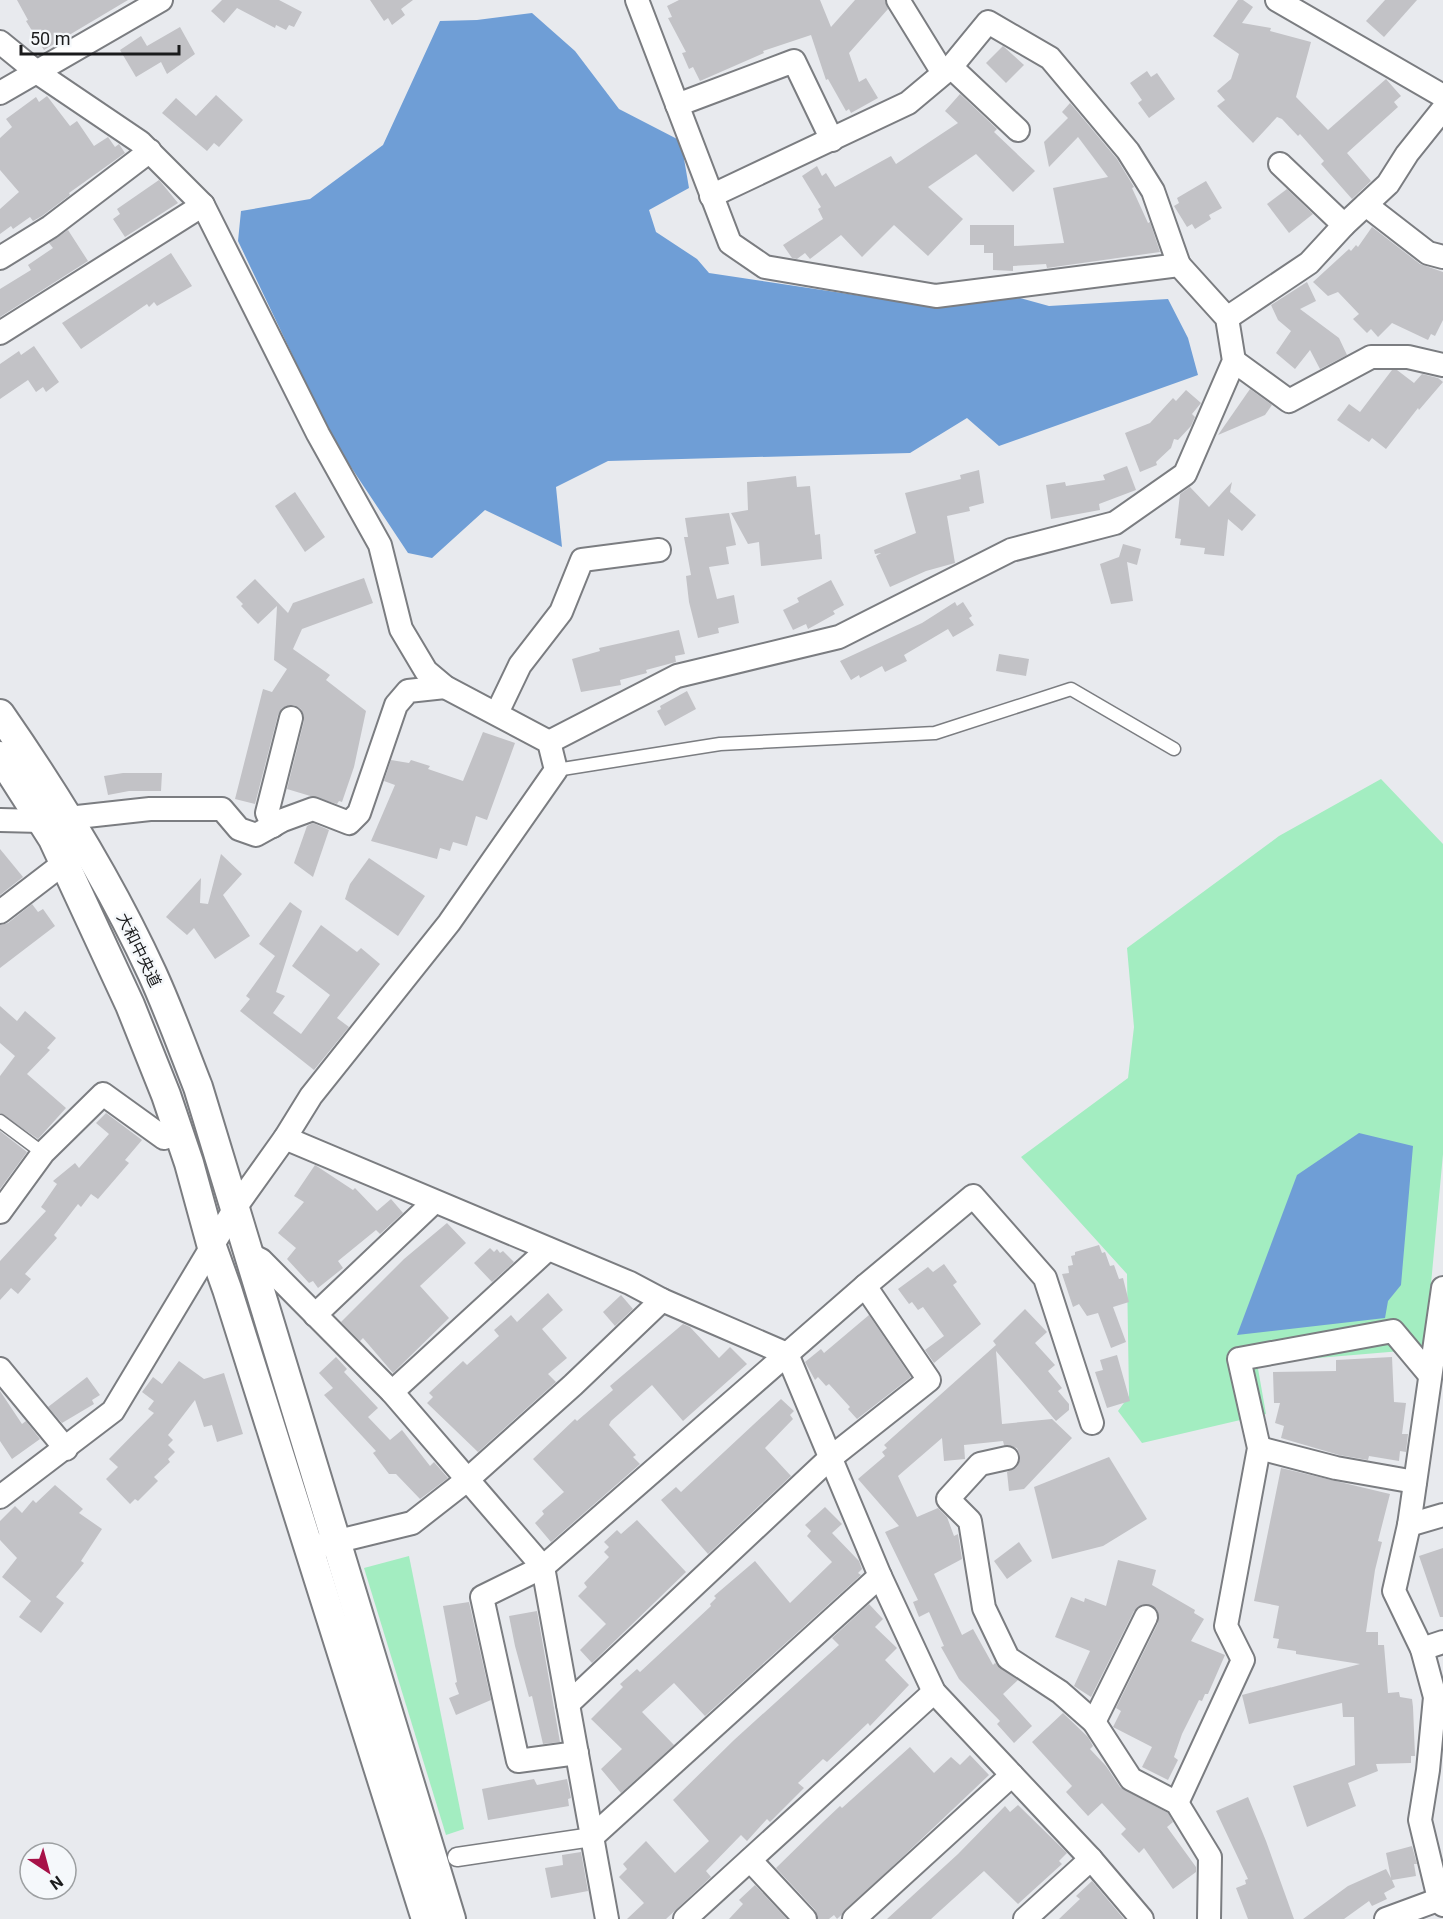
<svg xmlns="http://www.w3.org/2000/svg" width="1443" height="1919" font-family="Roboto,'Noto Sans JP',sans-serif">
	<rect width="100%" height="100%" fill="#e8eaee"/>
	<g fill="#a3edc1">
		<polygon points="1381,779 1443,844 1443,1154 1425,1349 1257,1363 1266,1414 1142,1443 1118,1411 1129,1396 1127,1274 1021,1157 1128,1078 1134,1027 1127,948 1279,836"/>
		<polygon points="409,1556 464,1829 446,1835 364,1568"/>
	</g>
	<g fill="#6f9ed6">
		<polygon points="532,13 575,51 619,109 681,141 689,188 649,210 656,232 697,259 709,273 922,305 1020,298 1049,306 1168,299 1188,338 1198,375 999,446 967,418 910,453 608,461 556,487 562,547 485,510 432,558 408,553 333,440 238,241 241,211 310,199 383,145 440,21 477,20"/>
		<polygon points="1359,1133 1413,1146 1401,1285 1388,1301 1385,1318 1237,1335 1297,1175"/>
	</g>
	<g fill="#c2c2c6">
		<polygon points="17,0 128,0 44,50 26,21 28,20"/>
		<polygon points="222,0 279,0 302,12 294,27 289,25 286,30 276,25 275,28 237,8 224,23 211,11"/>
		<polygon points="370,0 413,0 401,9 405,15 392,25 388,18 384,21"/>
		<polygon points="679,0 820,0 831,27 855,0 885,0 888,9 849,53 859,82 866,78 878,98 851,113 849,109 846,111 828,79 826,80 811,35 763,51 764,53 700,81 693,67 689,69 682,53 686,52 668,18 672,17 667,6"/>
		<polygon points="1238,0 1243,0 1253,7 1242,23 1271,28 1270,31 1311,42 1296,97 1328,130 1386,79 1401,96 1394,102 1398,107 1347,153 1371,181 1352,199 1321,164 1324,161 1300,134 1298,136 1282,119 1277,117 1253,143 1217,106 1225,100 1217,91 1231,79 1239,54 1213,36"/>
		<polygon points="1385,0 1417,0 1384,37 1366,21"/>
		<polygon points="180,27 195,54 167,74 161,62 136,77 120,50 141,36 147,46"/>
		<polygon points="1003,46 1024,65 1006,83 986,63"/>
		<polygon points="1147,71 1151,77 1157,73 1175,99 1149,118 1138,103 1142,100 1130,83"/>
		<polygon points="960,94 997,129 994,132 1035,171 1013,192 976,154 928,187 963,219 928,256 894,225 862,257 841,235 810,259 805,253 797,259 792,258 783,245 823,219 818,209 821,207 802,176 817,166 822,176 826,173 835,187 891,156 896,164 958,123 945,111"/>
		<polygon points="216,95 243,120 219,147 214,143 207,151 162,113 176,98 196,116"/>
		<polygon points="47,96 70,126 77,121 94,146 108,137 115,147 119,144 125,153 69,193 70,195 42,216 33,221 30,217 13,229 11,226 0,234 0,209 19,192 0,170 0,138 12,127 6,119 36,97 39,102"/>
		<polygon points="1070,103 1117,159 1134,187 1132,188 1148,223 1150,222 1160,252 1047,268 1046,264 1013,266 1013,271 993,270 993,253 984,253 984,245 970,245 970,225 1014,225 1014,246 1064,243 1053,188 1108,177 1078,137 1049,167 1044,142 1068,118 1062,112"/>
		<polygon points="159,180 178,203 125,237 113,219 120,214 117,209"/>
		<polygon points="1206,181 1222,208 1209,215 1211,219 1195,229 1192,224 1187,227 1174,206 1179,203 1177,198"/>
		<polygon points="1287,189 1313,214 1289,233 1267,204"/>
		<polygon points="1372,227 1420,264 1443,272 1443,320 1435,336 1431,334 1428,340 1392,323 1378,337 1371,329 1367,333 1353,319 1359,314 1338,292 1328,296 1313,282 1349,249 1351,251 1356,245 1358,247"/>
		<polygon points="68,230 88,261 0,317 0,289 31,270 28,265 53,248 49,243"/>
		<polygon points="171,253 192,286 157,306 154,302 149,307 147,304 81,349 62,323"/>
		<polygon points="1307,282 1316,301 1300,309 1339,338 1347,355 1320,369 1310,350 1295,369 1276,353 1291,331 1278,320 1271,305"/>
		<polygon points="34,346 59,382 46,392 43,387 36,392 28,380 0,399 0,364 19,351 21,355"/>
		<polygon points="1392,370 1397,370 1414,383 1422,374 1438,378 1443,382 1419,410 1418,408 1386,449 1372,438 1369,442 1337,420 1349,404 1360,412"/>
		<polygon points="1250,389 1272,405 1265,415 1218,435"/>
		<polygon points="1186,390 1201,403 1192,414 1195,417 1191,426 1178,440 1174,439 1171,448 1156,462 1157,465 1140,472 1125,433 1150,423 1173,398 1176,401"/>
		<polygon points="1127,466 1136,490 1099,504 1100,510 1051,519 1046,485 1065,482 1066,486 1105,480 1103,475"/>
		<polygon points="979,470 984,503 969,507 970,511 947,516 955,563 926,571 890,587 876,556 881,553 875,554 874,550 916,533 905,493 961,479 960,475"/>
		<polygon points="796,476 797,487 810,486 815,535 820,534 822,559 761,566 759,542 748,544 731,513 748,510 747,482"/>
		<polygon points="1232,482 1230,492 1256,515 1242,531 1228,519 1224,556 1204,554 1205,548 1180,545 1181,539 1175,538 1180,494 1190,487 1209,507"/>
		<polygon points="295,492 325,537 305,552 275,506"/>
		<polygon points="729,513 736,545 726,547 729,564 709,567 717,599 734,595 739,623 718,628 719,633 698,638 689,602 686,576 691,575 684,537 688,537 685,518"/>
		<polygon points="1123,544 1141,549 1137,565 1127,562 1133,601 1111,604 1100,564 1119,557"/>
		<polygon points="364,578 373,603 302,629 293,649 330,675 326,680 366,711 354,767 342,802 339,801 337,804 287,789 304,721 301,709 294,705 282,708 278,715 255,804 235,799 263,689 272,692 287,669 274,660 277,606 258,624 241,606 243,604 236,597 255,579 288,613 293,603"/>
		<polygon points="831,580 844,605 833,611 835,614 808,629 806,624 793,630 783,610 799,602 797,598"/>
		<polygon points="955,602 957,606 963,602 972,616 969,618 974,625 953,637 948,629 904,655 907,661 885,672 882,666 860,678 859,675 851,680 840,661 922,623"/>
		<polygon points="679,630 685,654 675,656 676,662 646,670 647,673 620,680 621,685 581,692 572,659 600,651 599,648"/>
		<polygon points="999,654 1029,659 1026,676 996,671"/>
		<polygon points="687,691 696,709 665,726 657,711 661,709 660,706"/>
		<polygon points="483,732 515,743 487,820 476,816 467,846 453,842 450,851 440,848 437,859 371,841 395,785 384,781 391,760 409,763 411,760 430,766 428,769 463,781"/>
		<polygon points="123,773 162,773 161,791 129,791 108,795 104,776"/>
		<polygon points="313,823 329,830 313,877 294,863 307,826"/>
		<polygon points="0,849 23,877 0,895"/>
		<polygon points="221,854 242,874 223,895 250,936 215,959 194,928 187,935 166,917 201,878 200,903 208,904"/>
		<polygon points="369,858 425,896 398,936 345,899 350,884"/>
		<polygon points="290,902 302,911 276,992 285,996 273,1013 301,1034 330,995 292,966 321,925 357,952 361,948 380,964 337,1018 349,1027 314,1070 240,1011 250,999 246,996 275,956 259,944"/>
		<polygon points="32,904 38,912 43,909 55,926 0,968 0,925 8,923"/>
		<polygon points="0,1006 17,1021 25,1011 56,1038 47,1048 50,1050 27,1074 66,1108 38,1139 0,1113 0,1076 15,1056 0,1043"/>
		<polygon points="106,1113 142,1140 125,1160 129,1163 98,1199 91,1194 81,1207 78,1204 54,1235 57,1238 25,1274 31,1279 18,1294 11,1288 0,1300 0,1261 46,1211 41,1207 57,1184 53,1181 75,1163 79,1168 109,1134 96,1123"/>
		<polygon points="0,1131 27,1152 0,1189"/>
		<polygon points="315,1165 353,1190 355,1188 377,1211 391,1199 403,1213 380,1234 376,1230 338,1261 343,1268 318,1288 313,1281 309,1283 287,1259 296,1248 278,1233 304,1202 294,1196"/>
		<polygon points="447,1223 466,1243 420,1286 449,1318 393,1373 363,1338 360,1341 341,1322 404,1259"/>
		<polygon points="1099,1245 1102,1253 1105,1252 1110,1266 1114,1265 1119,1279 1123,1278 1129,1302 1113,1307 1126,1342 1111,1348 1098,1313 1087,1316 1079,1304 1073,1307 1062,1274 1069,1273 1068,1266 1073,1265 1071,1256 1075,1255 1075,1252"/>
		<polygon points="490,1248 494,1252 497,1249 500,1253 503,1251 514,1262 492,1282 474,1263"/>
		<polygon points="944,1264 957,1282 953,1285 981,1324 934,1363 925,1350 944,1336 923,1307 918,1310 912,1302 909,1304 898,1289 928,1267 933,1272"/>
		<polygon points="548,1293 563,1310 542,1329 567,1358 548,1374 556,1382 478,1452 427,1403 433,1397 429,1393 463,1361 467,1365 499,1336 494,1330 511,1315 517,1322"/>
		<polygon points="621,1295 633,1309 615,1326 603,1312"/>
		<polygon points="1025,1309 1047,1332 1035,1343 1055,1365 1048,1371 1062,1388 1058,1391 1069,1404 1069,1410 1056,1421 996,1351 1002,1424 1052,1419 1072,1438 1024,1489 1009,1491 1007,1472 1017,1467 1020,1456 1017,1448 1004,1445 1003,1441 964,1445 965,1459 944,1461 942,1438 898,1476 917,1517 938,1508 947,1517 954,1536 958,1534 962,1559 934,1574 962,1635 973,1629 993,1665 995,1663 1018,1680 1003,1694 1032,1726 1014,1743 997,1724 1000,1721 959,1679 941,1647 944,1646 929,1612 919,1617 913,1602 918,1600 885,1532 899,1526 858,1479 885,1456 882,1452 887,1448 884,1445 996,1345 993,1341"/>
		<polygon points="869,1315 911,1377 857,1419 848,1409 850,1407 829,1384 826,1386 818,1377 815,1380 805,1362 821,1349 824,1353"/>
		<polygon points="683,1324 690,1327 719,1358 730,1347 747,1364 683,1421 652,1385 611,1421 609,1425 636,1455 633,1457 640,1464 551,1542 535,1523 544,1514 542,1511 564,1492 533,1459 575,1419 577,1421 613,1390 610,1386"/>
		<polygon points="1117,1355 1130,1401 1107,1408 1095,1372 1103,1370 1100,1360"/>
		<polygon points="336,1357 347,1369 344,1372 378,1408 368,1417 390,1440 402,1430 430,1466 434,1462 448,1478 420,1499 396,1474 389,1474 373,1453 376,1451 324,1395 333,1388 319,1373"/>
		<polygon points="1392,1357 1394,1402 1406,1403 1402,1434 1408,1434 1406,1452 1400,1451 1399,1461 1369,1456 1368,1460 1339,1455 1281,1438 1284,1426 1275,1423 1280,1403 1274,1403 1273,1372 1336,1371 1336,1360"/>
		<polygon points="179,1361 204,1379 224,1373 243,1434 217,1442 212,1425 204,1427 195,1400 168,1435 173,1440 168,1445 175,1452 168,1459 170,1462 154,1477 158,1481 138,1501 135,1499 130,1504 106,1479 118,1467 109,1459 154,1413 148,1409 154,1401 142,1392 153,1377 162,1384"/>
		<polygon points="87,1377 100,1395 92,1400 94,1404 62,1423 48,1407"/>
		<polygon points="0,1391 22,1424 26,1421 40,1439 12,1459 0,1441"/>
		<polygon points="781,1399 794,1411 790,1415 793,1419 765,1448 791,1476 708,1554 661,1500 676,1487 681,1492"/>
		<polygon points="1109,1457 1147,1519 1103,1546 1052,1559 1034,1487"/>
		<polygon points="1281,1468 1390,1494 1378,1541 1382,1542 1375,1570 1366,1632 1378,1632 1378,1645 1384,1645 1388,1693 1399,1692 1400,1697 1412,1699 1413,1707 1415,1756 1411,1756 1411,1763 1376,1764 1378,1771 1348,1783 1356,1806 1307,1827 1293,1786 1355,1765 1354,1717 1343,1717 1342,1703 1249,1724 1242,1695 1360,1664 1296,1654 1296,1651 1277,1648 1279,1639 1273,1638 1279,1606 1254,1601"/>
		<polygon points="55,1485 83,1509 79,1513 102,1529 81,1561 84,1563 56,1597 64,1603 41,1633 19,1617 31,1601 2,1577 17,1558 0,1540 0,1521 15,1506 22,1513 33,1500 36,1503"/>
		<polygon points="825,1507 842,1524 832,1533 859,1561 862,1569 858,1573 861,1575 705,1716 674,1683 642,1712 674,1745 621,1793 601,1769 622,1749 591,1719 623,1687 620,1684 637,1669 640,1672 711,1606 710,1604 716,1598 714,1596 755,1561 790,1603 832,1562 807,1536 811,1531 805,1525"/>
		<polygon points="637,1520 686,1572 592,1663 580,1650 606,1624 578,1596 587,1587 584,1583 609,1557 604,1552 609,1547 604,1542 617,1530 621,1534"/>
		<polygon points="1019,1542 1032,1561 1007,1579 994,1561"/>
		<polygon points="1443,1548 1443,1617 1440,1617 1419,1556"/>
		<polygon points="1118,1560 1156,1570 1152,1585 1195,1610 1194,1613 1204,1619 1191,1641 1225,1655 1208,1694 1205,1694 1202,1701 1199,1700 1182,1734 1174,1757 1178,1760 1168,1780 1142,1767 1152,1747 1113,1727 1121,1711 1116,1708 1158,1623 1157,1609 1146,1604 1134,1611 1091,1697 1074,1686 1090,1651 1055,1637 1071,1597 1084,1602 1085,1598 1106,1606"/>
		<polygon points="469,1602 491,1700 456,1715 449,1698 459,1694 455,1683 457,1682 443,1606"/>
		<polygon points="869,1604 883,1619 875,1627 897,1648 885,1660 909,1685 870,1726 868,1723 827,1762 823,1759 798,1783 804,1788 770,1822 767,1819 747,1841 741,1835 706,1871 711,1877 666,1919 627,1919 644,1903 619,1877 627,1869 623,1864 646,1841 675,1873 709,1841 673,1800 734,1740 839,1645 832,1638"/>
		<polygon points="537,1611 560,1742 543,1744 532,1696 529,1697 515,1646 509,1616"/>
		<polygon points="1063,1713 1088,1737 1093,1746 1090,1749 1106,1766 1120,1787 1168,1813 1173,1822 1167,1827 1196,1867 1196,1872 1173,1889 1144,1848 1139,1853 1121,1834 1126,1829 1102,1803 1088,1816 1066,1792 1072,1786 1032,1742"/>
		<polygon points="910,1747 934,1773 951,1757 960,1765 970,1755 989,1775 837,1919 834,1915 829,1919 818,1919 815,1910 776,1868 823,1822 840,1806 842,1808"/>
		<polygon points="534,1779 537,1785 567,1779 571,1798 568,1799 569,1806 488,1820 482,1789"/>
		<polygon points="1248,1797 1266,1841 1294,1919 1248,1919 1236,1888 1246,1884 1245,1880 1248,1879 1216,1811"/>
		<polygon points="1018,1805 1067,1853 1059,1861 1062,1864 1018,1904 984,1871 931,1919 887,1919 958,1854 1005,1806 1010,1812"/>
		<polygon points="1412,1846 1417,1864 1414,1864 1416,1876 1392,1880 1395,1887 1384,1893 1387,1899 1372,1906 1369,1901 1344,1919 1303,1919 1348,1886 1386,1869 1391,1878 1386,1853"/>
		<polygon points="581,1852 588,1891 551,1898 545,1868 563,1865 562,1855"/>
		<polygon points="1092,1881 1124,1919 1059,1919 1080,1899 1076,1896"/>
		<polygon points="755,1885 787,1919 729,1919 743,1904 739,1900"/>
	</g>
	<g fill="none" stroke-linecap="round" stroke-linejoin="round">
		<defs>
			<g id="service">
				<polyline points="556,770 720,744 935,733 1071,689 1174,749"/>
				<polyline points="0,1121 43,1153"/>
			</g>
			<polyline id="pedestrian" points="457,1857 592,1837"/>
			<g id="minor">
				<polyline points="898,0 943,73"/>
				<polyline points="1277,0 1443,96"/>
				<polyline points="0,42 38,73 140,142 203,205 318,434 380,545 401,629 426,671 445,687 549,742 556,770 449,923 311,1096 285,1138 235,1208 113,1411 0,1497"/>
				<polyline points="951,67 1018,130"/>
				<polyline points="0,93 161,0"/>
				<polyline points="677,105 794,61 832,140"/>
				<polyline points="1280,164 1344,225"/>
				<polyline points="711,196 908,103 951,67 988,22 1050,58 1128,151 1153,191 1179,265"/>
				<polyline points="1366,205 1428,253 1443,257"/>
				<polyline points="0,258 50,227 150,151"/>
				<polyline points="1227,318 1309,263 1344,225 1388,184 1407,154 1443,109"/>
				<polyline points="0,333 203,205"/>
				<polyline points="1234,361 1289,401 1371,357 1408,357 1443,365"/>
				<polyline points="497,713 520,665 561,612 582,560 659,550"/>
				<polyline points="549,742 677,676 839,637 1011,550 1115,523 1185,474 1234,361 1227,318 1179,265 936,296 765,267 730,243 637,0"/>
				<polyline points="0,820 41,821 150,809 222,809 239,829 256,835 283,820 313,809 349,823 359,813 396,705 408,691 445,687"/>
				<polyline points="273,826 267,813 291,718"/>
				<polyline points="0,912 64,863"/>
				<polyline points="285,1138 630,1283 662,1300 787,1354 880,1576 934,1692 1091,1859 1142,1919"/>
				<polyline points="0,1212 43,1153 103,1094 164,1138 179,1133"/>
				<polyline points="247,1253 261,1260 392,1392 543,1567 607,1919"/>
				<polyline points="1443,1288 1409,1525 1394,1591 1422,1649 1435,1697 1428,1770 1420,1820 1439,1899 1443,1905"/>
				<polyline points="315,1315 434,1202"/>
				<polyline points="0,1369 66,1449"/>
				<polyline points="392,1392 548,1249"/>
				<polyline points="1259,1448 1336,1468 1415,1482"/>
				<polyline points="1007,1458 980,1464 948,1499 970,1521 984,1608 1008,1658 1060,1692 1094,1722 1131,1779 1177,1803 1210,1857 1209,1919"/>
				<polyline points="1409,1525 1443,1515"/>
				<polyline points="322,1545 412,1523 467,1480 573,1385 662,1300"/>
				<polyline points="1422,1649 1443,1642"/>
				<polyline points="568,1704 829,1459 929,1380 865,1286"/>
				<polyline points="1094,1722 1146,1617"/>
				<polyline points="577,1753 518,1761 482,1597 543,1567 865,1286 973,1196 1045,1278 1092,1423"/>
				<polyline points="1177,1803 1243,1660 1226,1626 1259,1448 1239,1359 1393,1331 1429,1374"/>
				<polyline points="592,1837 880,1576"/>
				<polyline points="750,1860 805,1919"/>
				<polyline points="685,1919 934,1692"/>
				<polyline points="854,1919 1012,1775"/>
				<polyline points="1025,1919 1091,1859"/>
				<polyline points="1386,1919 1443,1898"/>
			</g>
			<g id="tertiary">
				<path d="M0,714C57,796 110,882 152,973C169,1010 183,1049 198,1087L451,1919"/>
				<polyline points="0,756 53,839 130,1005 166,1095 189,1163 212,1247 227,1289 426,1919"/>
			</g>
		</defs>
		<use href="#service" stroke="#7b7d81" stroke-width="15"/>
		<use href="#pedestrian" stroke="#7b7d81" stroke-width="21"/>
		<use href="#minor" stroke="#7b7d81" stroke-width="26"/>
		<use href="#tertiary" stroke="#7b7d81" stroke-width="32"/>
		<use href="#service" stroke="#fff" stroke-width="12"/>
		<use href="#pedestrian" stroke="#fff" stroke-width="18"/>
		<use href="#minor" stroke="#fff" stroke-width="22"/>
		<use href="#tertiary" stroke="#fff" stroke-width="28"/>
	</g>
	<g text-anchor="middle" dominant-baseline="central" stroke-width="5" stroke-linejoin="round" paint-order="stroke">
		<g font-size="16" fill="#1a1b1c" stroke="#f5f8fb">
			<text transform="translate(139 950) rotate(64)">大和中央道</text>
		</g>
	</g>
	<g transform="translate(48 1871) rotate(144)"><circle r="28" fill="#f5f8fb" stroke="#9da0a2" stroke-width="1.5"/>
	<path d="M0-4.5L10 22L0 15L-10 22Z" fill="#a71248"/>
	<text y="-9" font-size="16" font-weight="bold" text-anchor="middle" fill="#1a1b1c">N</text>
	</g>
	<path d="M21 45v9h158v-9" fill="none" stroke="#1a1b1c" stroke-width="3"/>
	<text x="30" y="45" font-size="18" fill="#1a1b1c" stroke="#f5f8fb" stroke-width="4.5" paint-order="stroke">50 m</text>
</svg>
